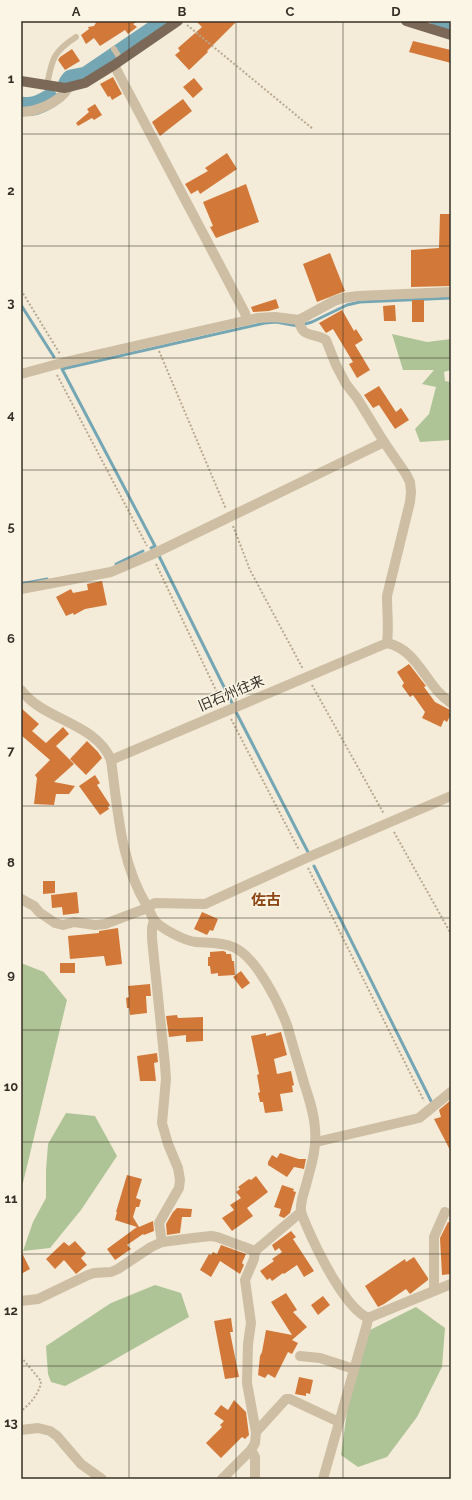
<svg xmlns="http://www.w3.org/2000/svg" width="472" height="1500" font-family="Raleway,'Noto Sans JP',sans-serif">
	<rect width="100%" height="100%" fill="#f4ecd9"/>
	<g fill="#aec497">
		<polygon points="392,334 427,342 451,339 451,370 444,372 445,381 451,382 451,440 420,442 415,429 429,414 436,387 422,384 434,370 403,370"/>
		<polygon points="21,963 44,972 67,1000 21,1191"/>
		<polygon points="66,1113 95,1116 117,1156 81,1210 50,1248 23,1251 33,1222 46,1198 46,1170 48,1144"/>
		<polygon points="155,1285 181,1293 189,1317 105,1365 65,1386 51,1382 48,1374 46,1346 111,1303"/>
		<polygon points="416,1307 445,1328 442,1367 417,1417 387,1457 358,1467 341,1455 348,1404 370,1330"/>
	</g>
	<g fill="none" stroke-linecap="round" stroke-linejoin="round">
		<g stroke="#75a6b4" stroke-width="3">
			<polyline points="21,305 54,357"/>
			<polyline points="151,548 155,546 62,369 265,323 276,322 298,326 312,322 347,305 360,302 451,298"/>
			<polyline points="159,556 232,703"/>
			<polyline points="116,564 143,551"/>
			<polyline points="21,584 47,579"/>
			<polyline points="236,712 309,854"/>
			<polyline points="314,866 431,1101"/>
		</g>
		<g stroke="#75a6b4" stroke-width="19">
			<polyline points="440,21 451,24"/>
			<polyline points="68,83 71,79 86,76 167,21"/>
			<path d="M21,106C32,108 39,105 49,99"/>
		</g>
	</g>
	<g fill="#d27839">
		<polygon points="97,21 138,21 133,24 137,27 128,34 125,30 100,46 94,38 86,44 81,35 89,29 88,27 94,26"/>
		<polygon points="196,21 237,21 207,51 208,52 189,70 175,55 180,51 178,48 202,27"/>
		<polygon points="413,41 451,50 451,63 409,52"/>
		<polygon points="72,49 80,61 65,70 58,60 60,57"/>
		<polygon points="113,77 122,94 112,100 110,96 108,97 100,84"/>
		<polygon points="194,78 203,89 193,98 183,87"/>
		<polygon points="183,99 192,111 160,136 152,122"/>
		<polygon points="95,104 102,115 94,120 92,118 78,126 76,123 89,112 87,109"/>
		<polygon points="227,153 237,169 200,194 198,190 191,194 185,184 208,171 205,168"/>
		<polygon points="246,184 259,222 216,238 210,227 213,226 203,202"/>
		<polygon points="440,214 451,214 451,286 411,287 411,250 439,248"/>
		<polygon points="330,253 345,291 317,302 303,264"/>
		<polygon points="276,299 279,308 269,311 253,312 251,307"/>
		<rect x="412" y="300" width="12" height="22"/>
		<polygon points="395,305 396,321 384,321 383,306"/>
		<polygon points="342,310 354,331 356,329 363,340 355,345 370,370 357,378 349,364 353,362 333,329 326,333 319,323"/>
		<polygon points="379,386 396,412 401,408 409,420 395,429 379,405 373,408 364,395"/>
		<polygon points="102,581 107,605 85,609 74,615 73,613 66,616 56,597 71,589 73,593 88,590 87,584"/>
		<polygon points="409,664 426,686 424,687 435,702 450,710 449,713 451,714 447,722 444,720 441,727 422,718 425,712 413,695 410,697 402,686 404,683 397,672"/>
		<polygon points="21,708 39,724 32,731 46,743 63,727 69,734 56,746 74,764 54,782 75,786 69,794 56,794 54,805 34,804 37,778 35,775 50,760 21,735"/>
		<polygon points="87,741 98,752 102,758 86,775 70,759"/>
		<polygon points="95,775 100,783 97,785 110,805 108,807 109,809 100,815 79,786"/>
		<polygon points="43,881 55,881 55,893 43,894"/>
		<polygon points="77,892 79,913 63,915 62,907 52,908 51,895"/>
		<polygon points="202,912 218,919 213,931 210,930 207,935 194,929"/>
		<polygon points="118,928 122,964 106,966 104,956 70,959 68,936 99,933 99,931"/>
		<polygon points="223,951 226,952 226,954 231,954 232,961 234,961 235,975 218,976 218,973 211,974 210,966 208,966 208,957 210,957 210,952"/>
		<rect x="60" y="963" width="15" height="10"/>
		<polygon points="241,971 250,983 242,989 233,977"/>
		<polygon points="150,984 151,996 146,996 147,1013 130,1015 129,1008 127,1008 126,998 129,997 128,986"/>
		<polygon points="177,1015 178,1018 203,1017 203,1041 186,1042 186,1035 169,1037 166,1016"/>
		<polygon points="281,1032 287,1055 274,1059 277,1074 291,1071 294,1085 292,1086 293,1092 280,1094 283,1111 265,1113 263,1102 260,1102 258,1093 260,1092 257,1075 259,1074 251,1036 266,1033 266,1036"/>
		<polygon points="157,1053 158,1062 154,1063 156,1081 140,1081 137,1056"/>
		<polygon points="451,1100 451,1152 434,1119 441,1117 439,1110"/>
		<polygon points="280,1153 299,1159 306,1159 304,1169 294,1167 287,1177 268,1165 268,1162 272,1155 277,1158"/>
		<polygon points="127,1175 142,1179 136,1198 141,1200 139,1207 136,1207 133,1217 139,1227 153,1221 154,1231 144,1235 143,1234 127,1245 131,1249 115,1260 107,1249 137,1227 115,1220 117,1212 116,1212"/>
		<polygon points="256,1176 268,1192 247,1208 253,1216 232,1231 222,1218 234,1210 230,1205 241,1198 236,1192 240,1189 238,1187 249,1179 251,1180"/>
		<polygon points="282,1185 294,1189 293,1191 296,1192 290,1213 284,1218 279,1216 281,1209 274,1207"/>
		<polygon points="177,1208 192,1209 191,1217 182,1217 180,1233 167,1235 166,1224 173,1212"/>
		<polygon points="448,1222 451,1223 451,1274 442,1275 440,1238"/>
		<polygon points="291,1231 296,1237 293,1239 314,1271 304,1277 297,1265 284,1274 283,1273 272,1281 270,1278 267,1280 260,1271 274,1261 272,1259 282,1252 279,1248 275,1251 272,1245"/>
		<polygon points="75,1241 86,1253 81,1258 87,1265 76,1274 64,1260 55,1269 46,1259 64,1242 69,1246"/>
		<polygon points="221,1245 246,1254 242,1263 244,1265 240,1274 220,1261 211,1277 200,1270 209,1254 211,1255 213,1252 217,1254"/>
		<polygon points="21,1251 30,1269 21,1274"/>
		<polygon points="414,1257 428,1278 428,1280 410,1294 406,1289 384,1304 378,1307 365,1286 405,1259 406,1262"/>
		<polygon points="286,1293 297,1310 293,1312 307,1327 292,1340 298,1343 292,1354 288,1352 275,1378 268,1374 265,1378 258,1375 260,1356 262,1352 266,1330 292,1335 271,1302"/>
		<polygon points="323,1296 330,1305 318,1315 311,1305"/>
		<polygon points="231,1318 233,1332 230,1332 239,1377 225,1379 214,1321"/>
		<polygon points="299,1377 313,1380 310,1394 306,1393 306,1396 295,1394"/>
		<polygon points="234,1400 246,1412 249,1435 245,1439 242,1437 221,1458 206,1443 222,1427 220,1425 224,1421 214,1414 221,1405 228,1410"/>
	</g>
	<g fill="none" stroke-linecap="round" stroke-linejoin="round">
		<g stroke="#b9a88e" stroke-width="2" stroke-dasharray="2 2" stroke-linecap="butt">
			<polyline points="187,25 313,129"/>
			<polyline points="21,290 60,354"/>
			<polyline points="159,351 226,509"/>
			<polyline points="57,375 147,546"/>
			<polyline points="233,526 250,570 303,669"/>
			<polyline points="156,564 222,703"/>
			<polyline points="312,685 384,814"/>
			<polyline points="231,719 299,850"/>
			<polyline points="394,832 451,934"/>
			<polyline points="308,868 424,1101"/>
			<path d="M21,1357L41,1381C40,1393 30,1404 21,1411"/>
		</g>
		<g stroke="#cdbea4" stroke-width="6">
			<polyline points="114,49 121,60"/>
			<path d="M47,85C52,59 53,52 76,37"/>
		</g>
		<g stroke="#cdbea4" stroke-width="10">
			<polyline points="114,65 245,313 247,321"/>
			<path d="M21,112C37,112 60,102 68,88"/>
			<path d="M299,320C302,339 313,332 326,340L336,365L346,384L357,398L384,442L406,474L410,482L411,492L410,502L387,596C387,612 389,627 387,643"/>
			<polyline points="21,374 65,362 257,318 275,317 299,320 334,301 343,298 358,296 451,292"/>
			<polyline points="21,589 111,572 151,555 384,442"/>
			<path d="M21,690C44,721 95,722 111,760C118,810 120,862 147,906C150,911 151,916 155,921C162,929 185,941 196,942C209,943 221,942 233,947C256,956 280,1005 288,1028C293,1047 299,1065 304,1083C309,1098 314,1113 315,1129C317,1148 311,1166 306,1185C304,1193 300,1202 301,1211C302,1216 305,1222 307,1227C317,1250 345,1308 368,1318L451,1284"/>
			<path d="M111,760L387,643C419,650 425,686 451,703"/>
			<polyline points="21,899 34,906 39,912 55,923 63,925 74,922 95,925 105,924 142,910 155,903 205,904 304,859 451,796"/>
			<polyline points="154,920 152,928 152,939 165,1065 166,1079 162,1123 168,1144 178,1168 180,1180 179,1188 159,1223 162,1242"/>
			<polyline points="316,1142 419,1118 451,1092"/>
			<polyline points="434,1291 434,1237 445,1212"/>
			<polyline points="21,1301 38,1299 88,1275 94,1273 111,1272 118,1269 151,1247 162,1242 193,1238 211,1236 217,1237 255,1251 301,1212"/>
			<polyline points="300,1356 320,1358 354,1369"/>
			<polyline points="21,1430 38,1428 50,1431 57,1436 81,1464 102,1479"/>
			<polyline points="256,1432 286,1399 290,1399 339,1422"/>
			<polyline points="251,1450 255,1457 255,1479"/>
			<polyline points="222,1479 251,1450 255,1443 256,1432 247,1383 248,1344 251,1323 245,1280 254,1259 255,1251"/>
			<polyline points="323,1479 367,1324 368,1318"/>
		</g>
		<g stroke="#7b6856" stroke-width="10">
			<polyline points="406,21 451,35"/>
			<polyline points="21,81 65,88 85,83 114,65 178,21"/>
		</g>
	</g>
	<path fill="none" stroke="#372f26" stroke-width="1" stroke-opacity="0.55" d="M129,21V1479M236,21V1479M343,21V1479M21,134H451M21,246H451M21,358H451M21,470H451M21,582H451M21,694H451M21,806H451M21,918H451M21,1030H451M21,1142H451M21,1254H451M21,1366H451"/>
	<g text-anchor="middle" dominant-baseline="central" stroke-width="3" stroke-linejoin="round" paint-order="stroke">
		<g font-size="14" fill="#372f26" stroke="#fbf5e6">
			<text transform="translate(231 693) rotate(-23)">旧石州往来</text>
		</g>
		<g font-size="15" font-weight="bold" fill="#8e4817" stroke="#fbf5e6">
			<text x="266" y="900">佐古</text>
		</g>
	</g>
	<rect width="472" height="1500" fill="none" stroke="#fbf5e6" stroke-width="44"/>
	<rect x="22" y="22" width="428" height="1456" fill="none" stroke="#372f26" stroke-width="1.5"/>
	<g font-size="13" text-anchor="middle" font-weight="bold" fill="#372f26">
		<text x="76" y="16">A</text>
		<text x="182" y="16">B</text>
		<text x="290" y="16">C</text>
		<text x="396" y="16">D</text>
		<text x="11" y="83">1</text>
		<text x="11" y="195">2</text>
		<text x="11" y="307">3</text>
		<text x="11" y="419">4</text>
		<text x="11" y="531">5</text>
		<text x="11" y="643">6</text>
		<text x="11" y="755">7</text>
		<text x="11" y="867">8</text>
		<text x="11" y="979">9</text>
		<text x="11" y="1091">10</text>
		<text x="11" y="1203">11</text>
		<text x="11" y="1315">12</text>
		<text x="11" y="1427">13</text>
	</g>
</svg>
